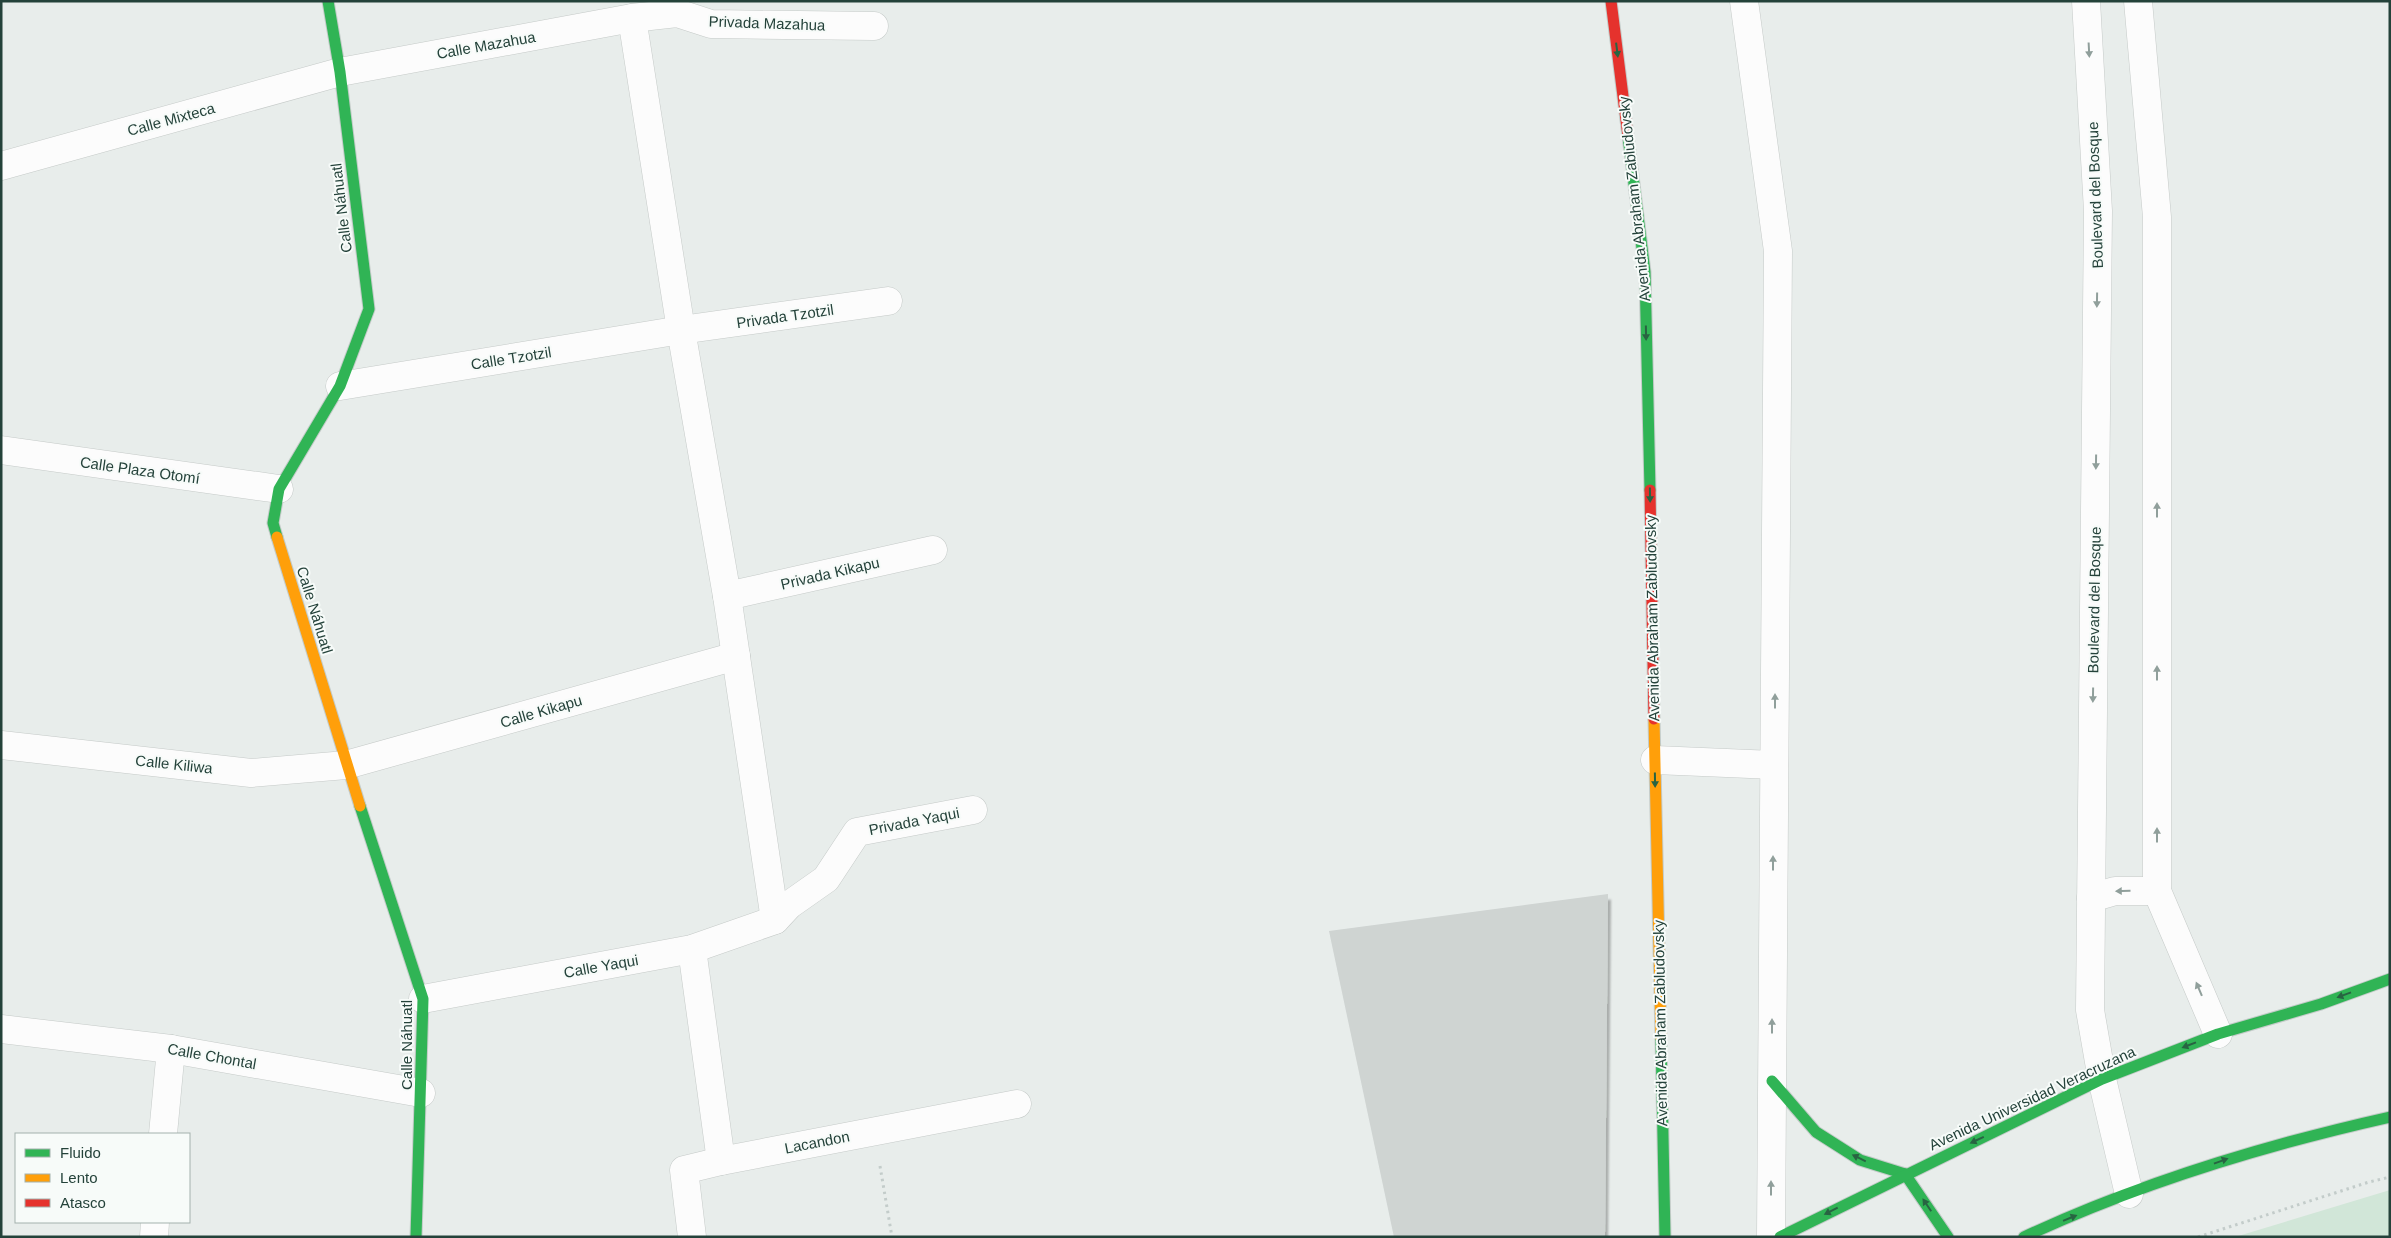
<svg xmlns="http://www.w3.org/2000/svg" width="2391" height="1238" font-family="Arial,sans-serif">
	<defs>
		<filter id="shadow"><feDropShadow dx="3" dy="5.5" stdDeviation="1" flood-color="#0004"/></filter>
	</defs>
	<rect width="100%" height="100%" fill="#e8edeb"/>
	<polygon fill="#d1e6d8" points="2390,1190 2390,1237 2235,1237"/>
	<polygon fill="#cfd4d2" filter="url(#shadow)" points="1608,894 1605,1235 1602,1237 1394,1237 1329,931"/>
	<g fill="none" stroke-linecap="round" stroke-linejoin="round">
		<defs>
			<g id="street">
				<polyline points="1744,1 1778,251 1771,1237"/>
				<polyline points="2086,1 2098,211 2090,1010 2102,1079 2129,1194"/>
				<polyline points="2138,1 2157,217 2157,891 2218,1034"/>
				<polyline points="632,18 681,330 727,596 775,920"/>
				<polyline points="1,166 340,72 632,18 677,13 711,24 874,26"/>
				<polyline points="340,386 681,330 888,301"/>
				<polyline points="1,450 279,489"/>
				<polyline points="727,596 933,550"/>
				<polyline points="1,745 251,773 346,765 736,656"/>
				<polyline points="1655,760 1774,765"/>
				<polyline points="2091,898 2115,891 2157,891"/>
				<polyline points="692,949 721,1161"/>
				<polyline points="423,999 692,949 775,920 789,905 826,879 857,832 973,810"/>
				<polyline points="1,1029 171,1049 421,1093"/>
				<polyline points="163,1134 171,1049"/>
				<polyline points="154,1237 155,1222"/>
				<polyline points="692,1237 684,1170 721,1161 1017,1104"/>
			</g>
			<g id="fast">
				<polyline points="1628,136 1645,272 1650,490"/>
				<polyline points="277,537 273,523 279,489 340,386 369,309 340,72 328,1"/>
				<polyline points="360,806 423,999 416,1237"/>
				<polyline points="1661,1038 1665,1237"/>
				<polyline points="1772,1081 1816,1132 1860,1160 1905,1174"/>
				<polyline points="1905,1174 1948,1237"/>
				<polyline points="1780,1237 2102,1079 2218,1034 2321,1004 2390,979"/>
				<path d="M2024,1237C2140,1183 2265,1145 2390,1117"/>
			</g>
			<g id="slow">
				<polyline points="277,537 360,806"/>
				<polyline points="1654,719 1661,1038"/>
			</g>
			<g id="jam">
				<polyline points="1611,1 1628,136"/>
				<polyline points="1650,490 1654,719"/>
			</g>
		</defs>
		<use href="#street" stroke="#c5cac8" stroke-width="29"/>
		<use href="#fast" stroke="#c3cbc8" stroke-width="13"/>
		<use href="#slow" stroke="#c3cbc8" stroke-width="13"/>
		<use href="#jam" stroke="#c3cbc8" stroke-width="13"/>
		<g stroke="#c3ccca" stroke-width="3" stroke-dasharray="2.5 4" stroke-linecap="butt">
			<polyline points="880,1166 892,1237"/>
			<polyline points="2198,1237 2369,1182 2390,1177"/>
		</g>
		<use href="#street" stroke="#fcfcfc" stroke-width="28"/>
		<use href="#fast" stroke="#30b455" stroke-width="11"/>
		<use href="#slow" stroke="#ff9f0a" stroke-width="11"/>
		<use href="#jam" stroke="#e5322d" stroke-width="11"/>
	</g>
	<defs><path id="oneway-solid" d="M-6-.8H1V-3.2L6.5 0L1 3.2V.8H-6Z" transform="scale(1.25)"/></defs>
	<g fill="#286442">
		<use href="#oneway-solid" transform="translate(1617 50) rotate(83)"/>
		<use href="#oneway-solid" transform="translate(1646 333) rotate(89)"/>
		<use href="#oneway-solid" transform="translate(1650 495) rotate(89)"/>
		<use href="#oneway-solid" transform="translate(1655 780) rotate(89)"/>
		<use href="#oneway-solid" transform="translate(2344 995) rotate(160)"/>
		<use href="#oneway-solid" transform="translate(2189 1045) rotate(159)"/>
		<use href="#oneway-solid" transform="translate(1977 1140) rotate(155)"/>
		<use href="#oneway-solid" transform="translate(1859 1158) rotate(-154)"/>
		<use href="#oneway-solid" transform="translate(2221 1161) rotate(-20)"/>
		<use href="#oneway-solid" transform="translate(1927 1205) rotate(-124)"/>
		<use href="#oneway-solid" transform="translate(1831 1211) rotate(153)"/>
		<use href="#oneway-solid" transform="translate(2070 1218) rotate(-22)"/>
	</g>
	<g fill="#909f9b">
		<use href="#oneway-solid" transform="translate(2089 50) rotate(87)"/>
		<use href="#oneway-solid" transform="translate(2097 300) rotate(91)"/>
		<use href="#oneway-solid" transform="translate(2096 462) rotate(91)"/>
		<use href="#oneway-solid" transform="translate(2157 510) rotate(-90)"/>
		<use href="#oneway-solid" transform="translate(2157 673) rotate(-90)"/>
		<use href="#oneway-solid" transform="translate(2093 695) rotate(91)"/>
		<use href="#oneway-solid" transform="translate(1775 701) rotate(-90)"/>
		<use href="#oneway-solid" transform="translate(2157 835) rotate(-90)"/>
		<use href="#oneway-solid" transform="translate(1773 863) rotate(-90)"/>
		<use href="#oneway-solid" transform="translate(2123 891) rotate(179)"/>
		<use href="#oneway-solid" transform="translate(2199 989) rotate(-113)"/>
		<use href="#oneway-solid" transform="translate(1772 1026) rotate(-90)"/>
		<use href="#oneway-solid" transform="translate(1771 1188) rotate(-90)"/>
	</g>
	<g text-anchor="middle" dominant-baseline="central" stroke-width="4" stroke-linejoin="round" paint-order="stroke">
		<g font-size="15" fill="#24423a" stroke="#f7fbf9">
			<text transform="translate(767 23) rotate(2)">Privada Mazahua</text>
			<text transform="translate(486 45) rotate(-10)">Calle Mazahua</text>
			<text transform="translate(171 119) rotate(-15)">Calle Mixteca</text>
			<text transform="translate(2095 195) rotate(-92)">Boulevard del Bosque</text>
			<text transform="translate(1634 199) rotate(-96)">Avenida Abraham Zabludovsky</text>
			<text transform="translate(341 208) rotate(-97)">Calle Náhuatl</text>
			<text transform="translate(785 316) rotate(-8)">Privada Tzotzil</text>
			<text transform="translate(511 358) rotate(-9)">Calle Tzotzil</text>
			<text transform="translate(140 470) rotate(8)">Calle Plaza Otomí</text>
			<text transform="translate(830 573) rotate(-13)">Privada Kikapu</text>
			<text transform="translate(2094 600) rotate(-89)">Boulevard del Bosque</text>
			<text transform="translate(315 610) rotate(73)">Calle Náhuatl</text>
			<text transform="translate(1652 618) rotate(-91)">Avenida Abraham Zabludovsky</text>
			<text transform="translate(541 711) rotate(-16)">Calle Kikapu</text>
			<text transform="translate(174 764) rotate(6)">Calle Kiliwa</text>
			<text transform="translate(914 821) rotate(-11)">Privada Yaqui</text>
			<text transform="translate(601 966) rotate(-10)">Calle Yaqui</text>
			<text transform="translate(1660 1023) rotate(-91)">Avenida Abraham Zabludovsky</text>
			<text transform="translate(406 1045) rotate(-90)">Calle Náhuatl</text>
			<text transform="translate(212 1056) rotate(10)">Calle Chontal</text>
			<text transform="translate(2032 1098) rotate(-25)">Avenida Universidad Veracruzana</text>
			<text transform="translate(817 1142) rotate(-11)">Lacandon</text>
		</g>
	</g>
	<rect width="2391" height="1238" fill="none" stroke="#24423a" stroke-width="5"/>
	<rect x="15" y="1133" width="175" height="90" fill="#f7fbf9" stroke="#a3b1ad"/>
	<rect x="25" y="1149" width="25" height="8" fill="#30b455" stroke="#a3b1ad"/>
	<text x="60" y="1158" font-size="15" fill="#24423a">Fluido</text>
	<rect x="25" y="1174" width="25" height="8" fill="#ff9f0a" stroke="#a3b1ad"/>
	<text x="60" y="1183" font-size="15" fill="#24423a">Lento</text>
	<rect x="25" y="1199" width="25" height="8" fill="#e5322d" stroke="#a3b1ad"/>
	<text x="60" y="1208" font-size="15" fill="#24423a">Atasco</text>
</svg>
